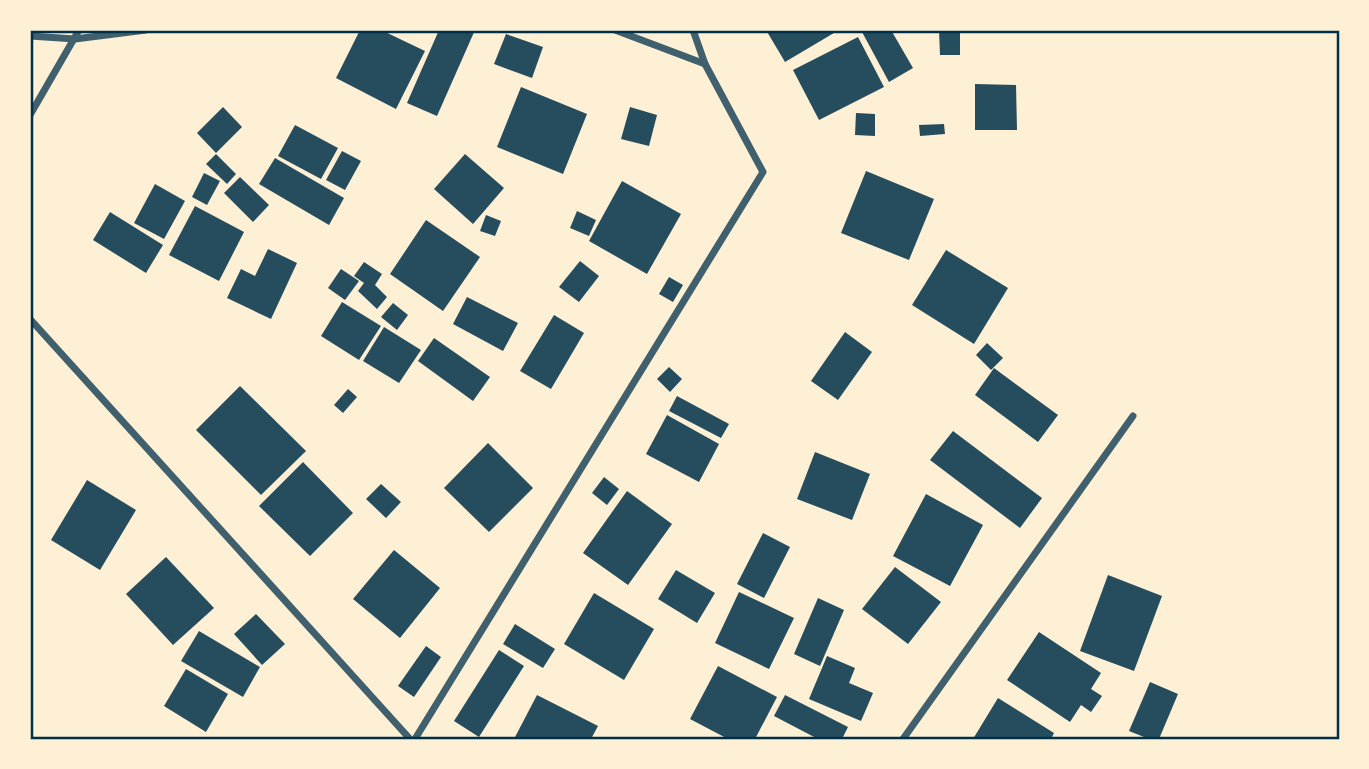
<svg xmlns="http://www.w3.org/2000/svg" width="1369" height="769" font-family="Arial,sans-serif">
	<rect width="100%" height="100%" fill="#fdf0d5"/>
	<g fill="#264d5e">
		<polygon points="360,30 381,30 425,51 396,109 336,78"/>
		<polygon points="439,30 475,30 437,116 407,103"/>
		<polygon points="766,30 839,30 785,62"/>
		<polygon points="866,30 891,30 913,68 889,82 862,32"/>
		<polygon points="939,30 960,30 960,55 940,55"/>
		<polygon points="506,34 543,47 532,78 494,64"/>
		<polygon points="858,37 884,87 819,120 793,70"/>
		<polygon points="975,84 1016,85 1017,130 975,130"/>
		<polygon points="521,87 587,114 563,174 497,147"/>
		<polygon points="223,107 242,127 216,153 197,133"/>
		<polygon points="630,107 657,115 649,146 621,139"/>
		<polygon points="856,113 875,114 875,136 855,135"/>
		<polygon points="944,124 945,134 920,136 919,125"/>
		<polygon points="295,125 338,148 321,179 278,156"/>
		<polygon points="342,151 361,161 345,190 326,180"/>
		<polygon points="216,154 236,174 227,184 206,164"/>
		<polygon points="465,154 504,188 473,224 434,189"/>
		<polygon points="275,158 344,198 329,225 259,184"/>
		<polygon points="866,171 934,199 909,260 841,233"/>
		<polygon points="204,173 220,181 207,205 192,197"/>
		<polygon points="240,177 269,205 253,222 224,193"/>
		<polygon points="622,181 681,214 647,274 589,241"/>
		<polygon points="155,184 185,201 164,239 134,223"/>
		<polygon points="195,206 244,232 219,281 169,255"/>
		<polygon points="577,211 596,220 589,236 570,228"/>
		<polygon points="110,212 163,245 146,273 93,240"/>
		<polygon points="486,215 501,221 495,236 480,231"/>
		<polygon points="426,220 480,257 443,311 390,274"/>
		<polygon points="268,249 297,263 271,319 227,298 241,269 255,276"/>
		<polygon points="946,250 1008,288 974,344 912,305"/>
		<polygon points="580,261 599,276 579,302 559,287"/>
		<polygon points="364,262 382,274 375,285 387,297 377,309 358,291 364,283 354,276"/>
		<polygon points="341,269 359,281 345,300 328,288"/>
		<polygon points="669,277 683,285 673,302 659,294"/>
		<polygon points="467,297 518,323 503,351 453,324"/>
		<polygon points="342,302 381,326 359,360 321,336"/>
		<polygon points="393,303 408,315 397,330 381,317"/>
		<polygon points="554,315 584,333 551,389 520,371"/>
		<polygon points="384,327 421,350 399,383 363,361"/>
		<polygon points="845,332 872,352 838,400 811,381"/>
		<polygon points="434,338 490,377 473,401 418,361"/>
		<polygon points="987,343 1003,358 991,370 976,355"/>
		<polygon points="669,367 682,379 670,392 657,379"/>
		<polygon points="994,368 1058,415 1038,442 975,395"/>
		<polygon points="240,386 306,451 261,495 196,430"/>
		<polygon points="348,389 357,397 343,413 334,405"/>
		<polygon points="677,396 729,424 721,438 669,411"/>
		<polygon points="667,415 719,444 699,482 646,454"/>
		<polygon points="953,431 1042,498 1020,528 930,460"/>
		<polygon points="488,443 533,488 489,532 444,488"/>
		<polygon points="815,452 870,474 852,520 797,499"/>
		<polygon points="303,462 353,513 310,556 259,506"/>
		<polygon points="604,477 619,489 607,505 592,493"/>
		<polygon points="87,480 136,510 100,570 51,540"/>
		<polygon points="381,484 401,502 386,518 366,499"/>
		<polygon points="627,491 672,524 628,585 583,553"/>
		<polygon points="926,494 983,525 950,586 893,556"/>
		<polygon points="763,533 790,547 764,598 737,584"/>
		<polygon points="394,550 440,588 400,638 353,599"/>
		<polygon points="166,557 214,608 173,645 126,594"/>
		<polygon points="895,567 941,602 908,644 862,609"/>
		<polygon points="676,570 715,593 697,623 658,599"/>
		<polygon points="1108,575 1162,596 1134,671 1080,651"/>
		<polygon points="739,592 794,618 769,669 715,643"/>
		<polygon points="594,593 654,629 624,680 564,644"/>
		<polygon points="818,598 844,610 820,666 794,654"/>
		<polygon points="256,614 285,644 262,665 234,634"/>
		<polygon points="515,624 555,649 543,668 503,644"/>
		<polygon points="199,631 260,667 243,697 181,661"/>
		<polygon points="1039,632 1101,673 1091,689 1102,696 1091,712 1081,705 1070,722 1007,680"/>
		<polygon points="426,646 441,657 414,697 398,686"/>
		<polygon points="499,650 524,666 479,737 454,721"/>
		<polygon points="827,656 855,668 849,683 873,693 861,721 809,699"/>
		<polygon points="718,666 777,697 755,739 728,739 690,719"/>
		<polygon points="186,669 228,694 206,732 164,706"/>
		<polygon points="1150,682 1178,694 1159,739 1149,739 1129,731"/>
		<polygon points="537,695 598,726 591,739 514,739"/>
		<polygon points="785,695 848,727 842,739 818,739 774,716"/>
		<polygon points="998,698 1054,733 1051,739 973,739"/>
	</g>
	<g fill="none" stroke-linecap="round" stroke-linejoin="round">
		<g stroke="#3f606c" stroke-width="7">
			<polyline points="615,30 705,64"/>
			<polyline points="30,36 75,39 146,30"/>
			<polyline points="30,115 79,30"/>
			<polyline points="30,319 410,739"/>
			<polyline points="415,739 763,172 705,64 693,30"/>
			<polyline points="903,739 1133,416"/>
		</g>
	</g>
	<rect width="1369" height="769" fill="none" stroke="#fdf0d5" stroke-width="63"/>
	<rect x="32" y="32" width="1306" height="706" fill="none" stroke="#003049" stroke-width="2.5"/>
</svg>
